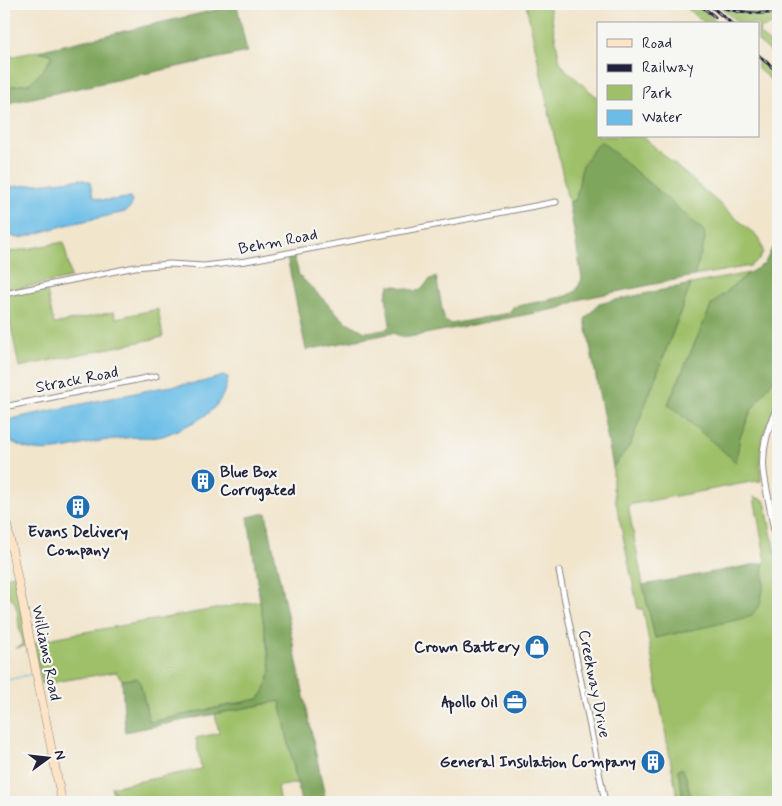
<svg xmlns="http://www.w3.org/2000/svg" width="782" height="806" font-family="Mynerve,sans-serif">
	<rect width="100%" height="100%" fill="#f6f6f2"/>
	<filter id="ink" filterUnits="userSpaceOnUse"><feTurbulence type="fractalNoise" baseFrequency=".02" numOctaves="2"/><feDisplacementMap in="SourceGraphic" scale="10" xChannelSelector="R" yChannelSelector="G"/><feConvolveMatrix kernelMatrix="1 2 1 2 8 2 1 2 1" color-interpolation-filters="sRGB"/></filter>
	<filter id="wash" filterUnits="userSpaceOnUse"><feTurbulence type="fractalNoise" baseFrequency=".0096" numOctaves="4" result="noise"/><feDisplacementMap in="SourceGraphic" scale="20" xChannelSelector="R" yChannelSelector="G"/><feGaussianBlur stdDeviation="1.12" result="paint"/><feColorMatrix in="noise" values="0 0 0 0 0 0 0 0 0 0 0 0 0 0 0 0 0 1.4 0 .05"/><feComposite in="paint" operator="in"/></filter>
	<g filter="url(#wash)">
		<rect width="100%" height="100%" fill="#f1e5cc"/>
		<g fill="#9fc069" stroke="#607152">
			<polygon points="526,4 549,4 560,62 566,70 598,98 598,136 642,136 760,239 763,252 759,260 750,266 694,276 705,239 582,166 576,200 569,202 567,196"/>
			<polygon points="682,4 696,4 719,24 706,24"/>
			<polygon points="717,4 778,4 778,24 761,28 759,34 778,50 778,58 758,41 758,24 739,24"/>
			<polygon points="38,51 51,54 52,56 43,70 30,84 4,88 4,58"/>
			<polygon points="758,59 778,76 778,86 758,69"/>
			<polygon points="64,242 71,278 7,291 4,277 4,253"/>
			<polygon points="749,273 712,304 668,404 740,437 752,409 778,373 778,403 773,412 765,430 761,445 760,461 761,481 751,482 628,505 643,585 655,638 764,585 763,563 766,562 754,497 764,500 766,506 778,568 778,802 692,802 686,777 678,770 684,802 678,802 643,609 638,609 613,488 613,467 630,445 691,284"/>
			<polygon points="46,287 54,324 114,312 116,318 158,309 163,337 19,367 5,295"/>
			<polygon points="14,575 29,645 16,648 23,645 23,641 19,628 18,614 15,603 4,589 4,577"/>
			<polygon points="260,601 271,670 264,693 258,699 151,722 149,721 140,682 137,679 122,680 116,672 42,684 33,644 57,637"/>
			<polygon points="280,701 297,783 277,787 280,802 142,802 141,800 120,796 111,787 201,769 196,738 219,733 215,714"/>
		</g>
		<g fill="#7fa65d" stroke="#50644c">
			<polygon points="237,5 247,52 4,104 4,88 30,83 43,70 52,56 51,54 38,51"/>
			<polygon points="602,142 704,231 705,239 694,276 581,299 561,308 404,338 393,333 306,350 287,257 294,256 299,275 345,321 365,332 385,330 390,325 386,296 389,286 396,286 417,291 421,290 429,280 436,276 444,319 451,324 509,313 513,307 567,296 576,291 582,279 569,202 576,200 582,166 598,143"/>
			<polygon points="778,247 778,373 752,409 740,437 736,462 668,404 712,304 749,273 764,264 769,255 772,248"/>
			<polygon points="691,284 630,445 613,467 585,319 599,304 615,300"/>
			<polygon points="266,513 326,802 301,802 280,701 125,732 122,680 137,678 140,682 149,721 151,722 258,699 264,692 271,670 260,601 248,517"/>
			<polygon points="763,563 764,585 760,605 750,617 655,638 643,585"/>
			<polygon points="682,768 686,777 692,802 684,802 678,770"/>
			<polygon points="111,787 120,796 141,800 142,802 115,802"/>
		</g>
		<g fill="#6bbde7" stroke="#467091">
			<path d="M81,179L90,182L93,196C105,204 117,198 130,198L132,201L131,207L125,212L66,225L29,236L19,238L13,237L8,232L4,225V193L10,187Z"/>
			<path d="M223,376L228,377C223,407 207,416 182,428C174,431 166,436 157,437C149,438 141,437 134,437C125,438 116,439 107,440C76,444 44,460 14,443C3,437 5,430 9,420L20,417L159,388L202,382Z"/>
		</g>
		<g fill="none" stroke-linecap="round" stroke-linejoin="round">
			<polyline stroke="#6bbde7" stroke-width="1" points="4,681 32,674"/>
		</g>
	</g>
	<g filter="url(#ink)">
		<g fill="none" stroke-linecap="round" stroke-linejoin="round">
			<defs>
				<g id="minor">
					<polyline points="4,294 135,267 170,264 204,266 246,261 556,202"/>
					<polyline points="4,407 156,376"/>
					<polyline points="559,571 605,802"/>
				</g>
				<path id="tertiary" d="M778,407C769,424 763,444 763,463C763,475 766,488 769,501C772,517 775,534 778,550"/>
				<polyline id="secondary" points="4,510 62,802"/>
			</defs>
			<use href="#minor" stroke="#8a8484" stroke-width="7"/>
			<use href="#tertiary" stroke="#8a8484" stroke-width="8"/>
			<use href="#secondary" stroke="#8a8484" stroke-width="9"/>
			<use href="#minor" stroke="#fff" stroke-width="5"/>
			<use href="#tertiary" stroke="#fff" stroke-width="6"/>
			<use href="#secondary" stroke="#fee4c6" stroke-width="8"/>
			<defs>
				<g id="rail">
					<polyline points="699,4 715,17"/>
					<path d="M714,4C735,13 756,15 778,12"/>
					<polyline points="712,7 732,24"/>
					<polyline points="758,55 778,72"/>
				</g>
			</defs>
			<use href="#rail" stroke="#22223b" stroke-width="3"/>
			<use href="#rail" stroke="#f6f6f2" stroke-width="1" stroke-dasharray="4" stroke-linecap="butt"/>
		</g>
	</g>
	<defs>
		<symbol id="building-disc" viewBox="-11 -11 22 22"><circle r="9.5" fill="#1f6fb2" stroke="#f6f6f2"/><path d="M-4-6H4V6H1V3H-1V6H-4ZM-2.5-4.3h1.7v1.8h-1.7ZM.8-4.3h1.7v1.8H.8ZM-2.5-1h1.7V.8h-1.7ZM.8-1h1.7V.8H.8Z" fill="#fff"/></symbol>
		<symbol id="shop-disc" viewBox="-11 -11 22 22"><circle r="9.5" fill="#1f6fb2" stroke="#f6f6f2"/><path d="M-5-2.5h2.3a2.7 3.5 0 0 1 5.4 0H5L5.5 6h-11ZM-1.5-2.5h3a1.5 2.3 0 0 0-3 0Z" fill="#fff"/></symbol>
		<symbol id="office-disc" viewBox="-11 -11 22 22"><circle r="9.5" fill="#1f6fb2" stroke="#f6f6f2"/><path d="M-6-3h4V-5.5h4V-3h4V5H-6ZM-1-4.5V-3h2v-1.5ZM-6 0V1H6V0Z" fill="#fff"/></symbol>
	</defs>
	<g fill-rule="evenodd">
		<use href="#building-disc" x="189" y="467" width="28" height="28"/>
		<use href="#building-disc" x="64" y="493" width="28" height="28"/>
		<use href="#shop-disc" x="523" y="633" width="28" height="28"/>
		<use href="#office-disc" x="501" y="688" width="28" height="28"/>
		<use href="#building-disc" x="639" y="748" width="28" height="28"/>
	</g>
	<g text-anchor="middle" dominant-baseline="central" stroke-width="4.5" stroke-linejoin="round" paint-order="stroke">
		<g font-size="16" fill="#22223b" stroke="#f6f6f2">
			<text transform="translate(278 242) rotate(-11)">Behm Road</text>
			<text transform="translate(77 380) rotate(-11)">Strack Road</text>
			<text transform="translate(46 653) rotate(79)">Williams Road</text>
			<text transform="translate(594 684) rotate(79)">Creekway Drive</text>
		</g>
		<g font-size="16" font-weight="bold" fill="#22223b" stroke="#f6f6f2" text-anchor="end">
			<text x="220" y="472" text-anchor="start">Blue Box<tspan x="220" dy="18">Corrugated</tspan></text>
			<text x="78" y="532" text-anchor="middle">Evans Delivery<tspan x="78" dy="18">Company</tspan></text>
			<text x="520" y="647">Crown Battery</text>
			<text x="498" y="702">Apollo Oil</text>
			<text x="636" y="762">General Insulation Company</text>
		</g>
	</g>
	<rect width="782" height="806" fill="none" stroke="#f6f6f2" stroke-width="20"/>
	<rect x="597" y="22" width="162" height="115" fill="#f6f6f2" stroke="#a1a1a9"/>
	<rect x="607" y="39" width="25" height="8" fill="#fee4c6" stroke="#a1a1a9"/>
	<text x="642" y="48" font-size="15" fill="#22223b">Road</text>
	<rect x="607" y="64" width="25" height="8" fill="#22223b" stroke="#a1a1a9"/>
	<text x="642" y="72" font-size="15" fill="#22223b">Railway</text>
	<rect x="607" y="85" width="25" height="15" fill="#9fc069" stroke="#a1a1a9"/>
	<text x="642" y="98" font-size="15" fill="#22223b">Park</text>
	<rect x="607" y="110" width="25" height="15" fill="#6bbde7" stroke="#a1a1a9"/>
	<text x="642" y="122" font-size="15" fill="#22223b">Water</text>
	<g transform="translate(48 758) rotate(75)" stroke="#f6f6f2" stroke-width="4" paint-order="stroke">
	<path d="M0-4L9 19L0 12L-9 19Z" fill="#22223b"/>
	<text y="-8" font-size="14" font-weight="bold" text-anchor="middle" fill="#22223b">N</text>
	</g>
</svg>
